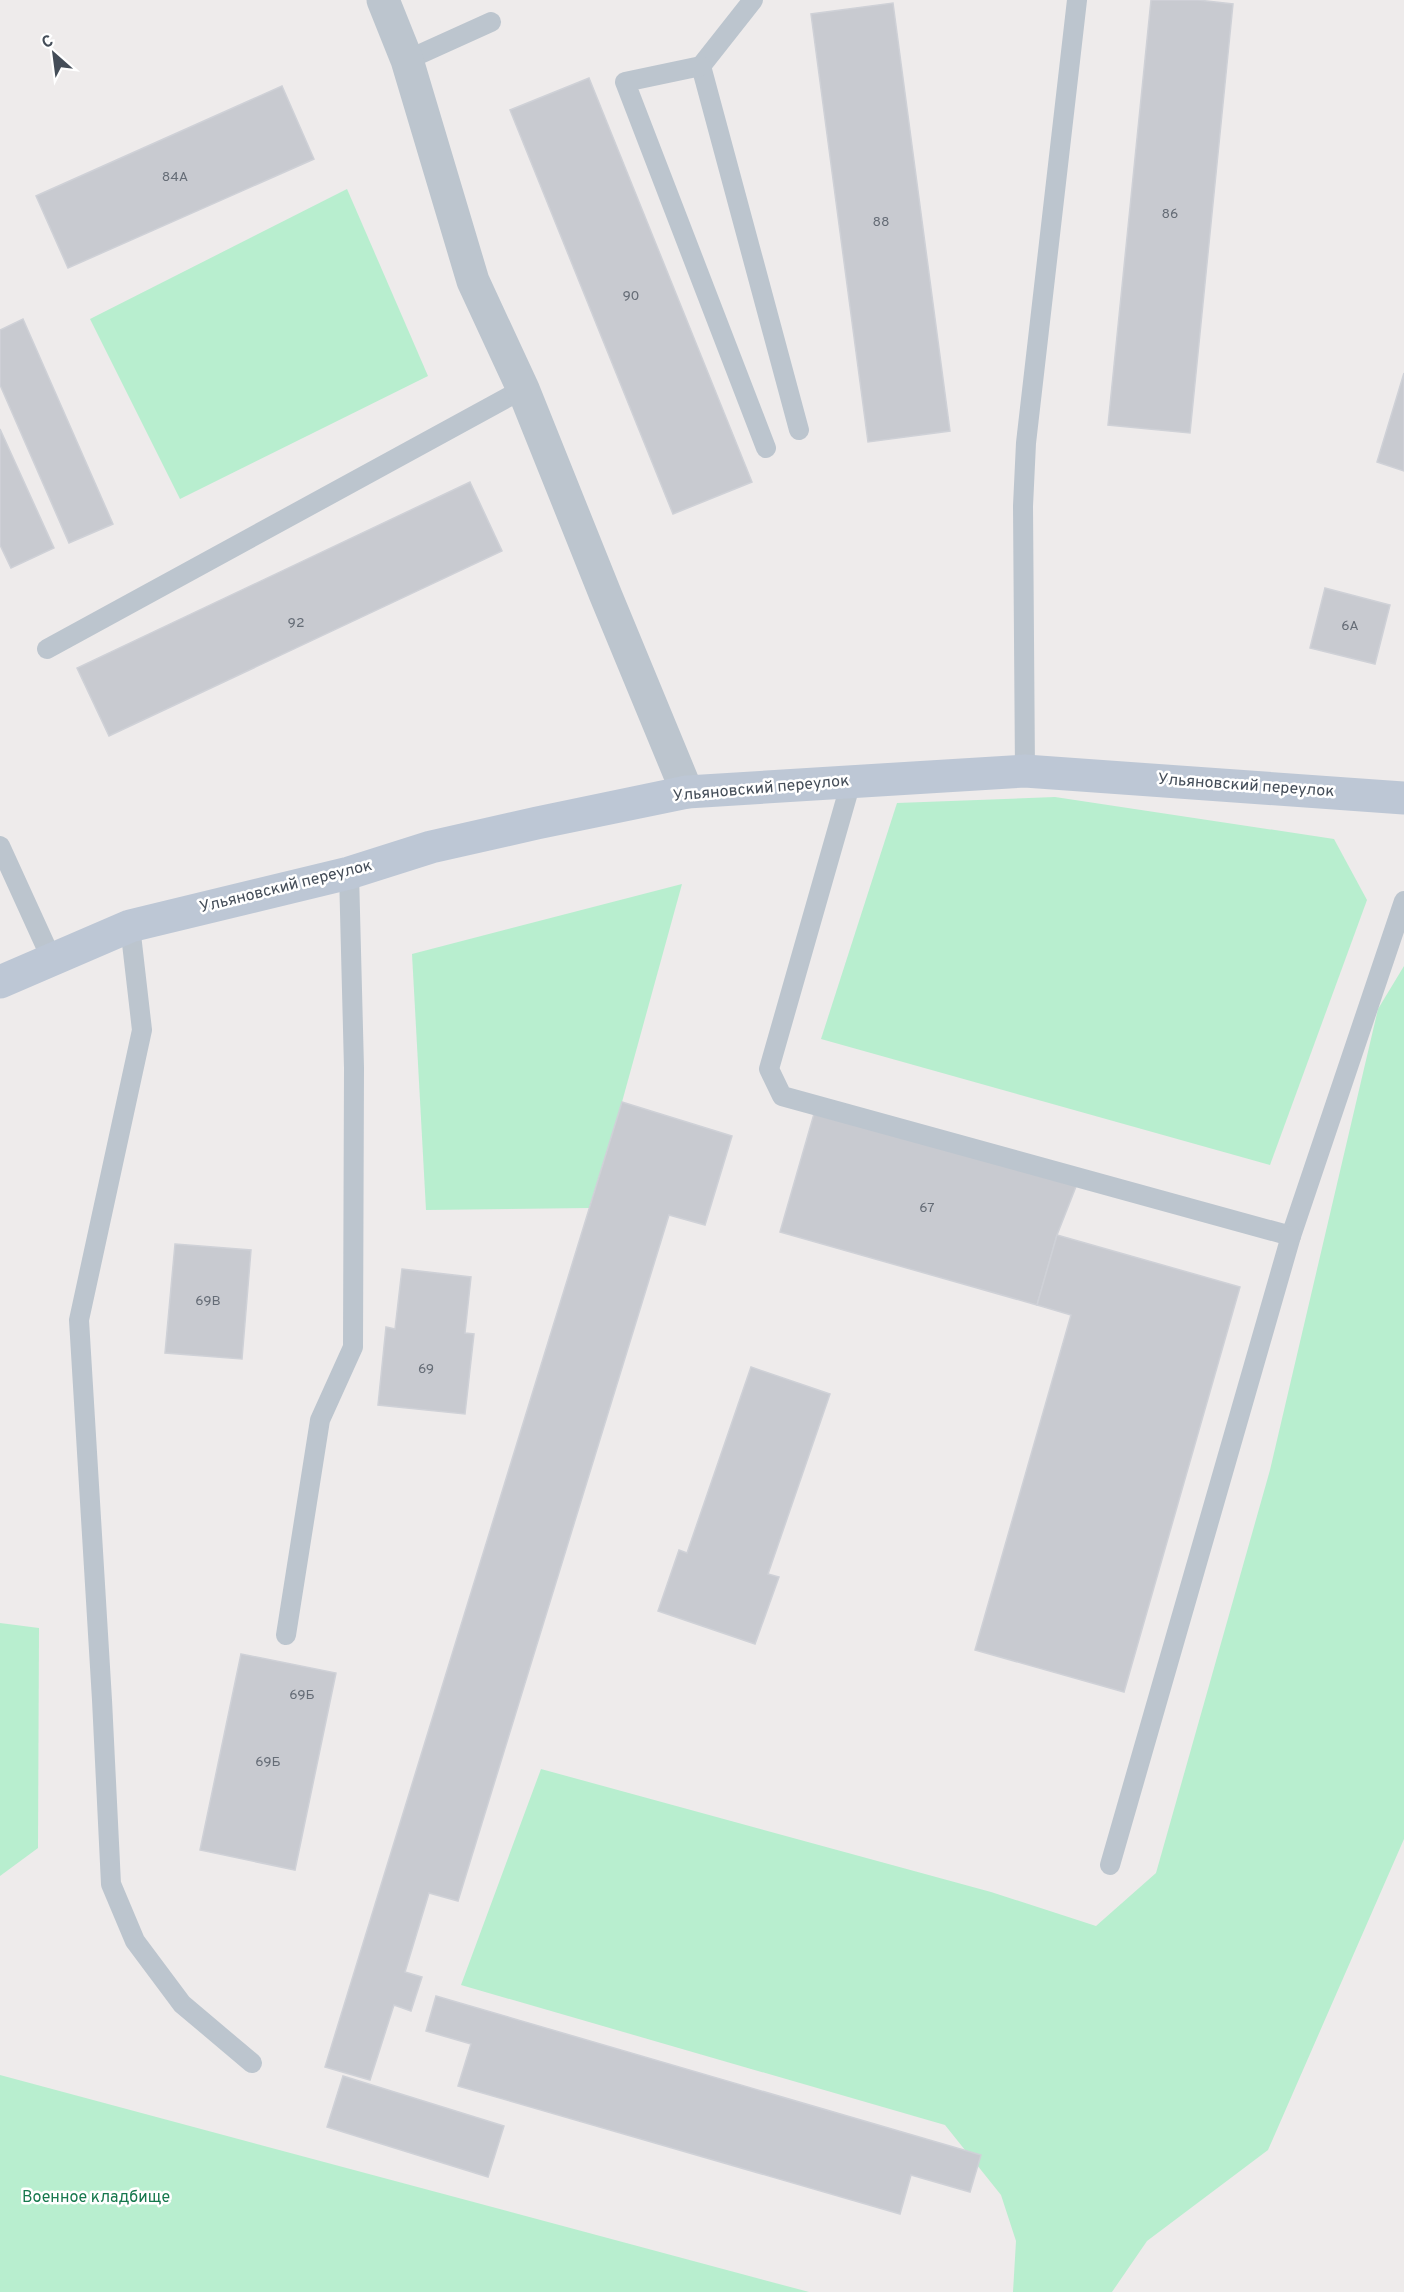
<svg xmlns="http://www.w3.org/2000/svg" width="1404" height="2292" font-family="Overpass,sans-serif">
	<rect width="100%" height="100%" fill="#eeebeb"/>
	<g fill="#b8eecf">
		<polygon points="347,189 428,376 180,499 90,319"/>
		<polygon points="1055,797 1334,839 1367,900 1270,1165 821,1039 897,803"/>
		<polygon points="682,884 622,1102 589,1208 426,1210 412,954"/>
		<polygon points="1404,966 1404,1839 1268,2150 1147,2241 1112,2292 1013,2292 1016,2241 1001,2195 945,2125 461,1985 541,1769 991,1892 1096,1926 1156,1873 1270,1470 1378,1009"/>
		<polygon points="0,1623 39,1628 38,1848 0,1876"/>
		<polygon points="0,2075 809,2292 0,2292"/>
	</g>
	<g fill="#c8cad0" stroke="#cfd1d7" stroke-width="1.5">
		<polygon points="1151,0 1198,0 1233,4 1190,433 1108,425"/>
		<polygon points="893,3 950,431 868,442 811,14"/>
		<polygon points="589,78 752,482 673,514 510,110"/>
		<polygon points="282,86 314,159 68,268 36,196"/>
		<polygon points="23,319 113,524 69,543 0,385 0,330"/>
		<polygon points="1404,373 1404,471 1377,462"/>
		<polygon points="0,429 54,548 11,568 0,545"/>
		<polygon points="470,482 502,551 109,736 77,668"/>
		<polygon points="1325,588 1390,605 1375,664 1310,648"/>
		<polygon points="622,1102 732,1136 705,1225 669,1215 458,1901 429,1893 405,1972 422,1977 411,2011 394,2005 370,2080 325,2067"/>
		<polygon points="814,1114 1077,1184 1057,1235 1037,1305 780,1232"/>
		<polygon points="1057,1235 1240,1287 1124,1692 975,1650 1071,1315 1037,1305"/>
		<polygon points="175,1244 251,1250 242,1359 165,1353"/>
		<polygon points="402,1269 471,1277 465,1333 474,1334 465,1414 378,1405 386,1327 395,1329"/>
		<polygon points="751,1367 830,1394 768,1574 779,1577 755,1644 658,1611 679,1550 687,1553"/>
		<polygon points="241,1654 336,1673 295,1870 200,1850"/>
		<polygon points="436,1996 981,2155 970,2192 911,2175 900,2214 458,2086 471,2044 426,2031"/>
		<polygon points="343,2076 504,2126 488,2177 327,2127"/>
	</g>
	<g fill="none" stroke-linecap="round" stroke-linejoin="round">
		<g stroke="#bcc5ce" stroke-width="20">
			<polyline points="753,0 701,66 799,430"/>
			<polyline points="407,60 491,22"/>
			<polyline points="701,66 625,82 766,448"/>
			<polyline points="47,649 523,389"/>
			<polyline points="1025,771 1023,506 1026,443 1077,0"/>
			<polyline points="851,782 769,1069 782,1096 1291,1236 1404,901"/>
			<polyline points="0,846 52,960"/>
			<polyline points="130,926 142,1030 79,1320 102,1700 111,1884 135,1941 182,2004 252,2063"/>
			<polyline points="286,1635 320,1420 353,1347 354,1068 349,873"/>
			<polyline points="1110,1865 1291,1236"/>
		</g>
		<polyline stroke="#bcc5ce" stroke-width="33" points="383,0 407,60 473,281 523,389 606,596 687,792"/>
		<polyline stroke="#bdc7d5" stroke-width="33" points="0,982 130,926 349,873 431,847 537,823 687,792 1025,771 1404,798"/>
	</g>
	<g text-anchor="middle" dominant-baseline="central" stroke-width="5" stroke-linejoin="round" paint-order="stroke">
		<g font-size="14" fill="#656c76">
			<text x="175" y="177">84А</text>
			<text x="1170" y="214">86</text>
			<text x="881" y="222">88</text>
			<text x="631" y="296">90</text>
			<text x="296" y="623">92</text>
			<text x="1350" y="626">6А</text>
			<text x="927" y="1208">67</text>
			<text x="208" y="1301">69В</text>
			<text x="426" y="1369">69</text>
			<text x="302" y="1695">69Б</text>
			<text x="268" y="1762">69Б</text>
		</g>
		<g font-size="16" fill="#444d58" stroke="#fff">
			<text transform="translate(1246 786) rotate(4)">Ульяновский переулок</text>
			<text transform="translate(761 789) rotate(-5)">Ульяновский переулок</text>
			<text transform="translate(286 887) rotate(-14)">Ульяновский переулок</text>
		</g>
		<g font-size="16" fill="#16784d" stroke="#fff">
			<text x="96" y="2198">Военное кладбище</text>
		</g>
	</g>
	<g transform="translate(54 54) rotate(332)" stroke="#ffffff" stroke-width="4.5" paint-order="stroke">
	<path d="M0-4.5L10 22L0 15L-10 22Z" fill="#444d58"/>
	<text y="-9" font-size="16" font-weight="bold" text-anchor="middle" fill="#444d58">С</text>
	</g>
</svg>
